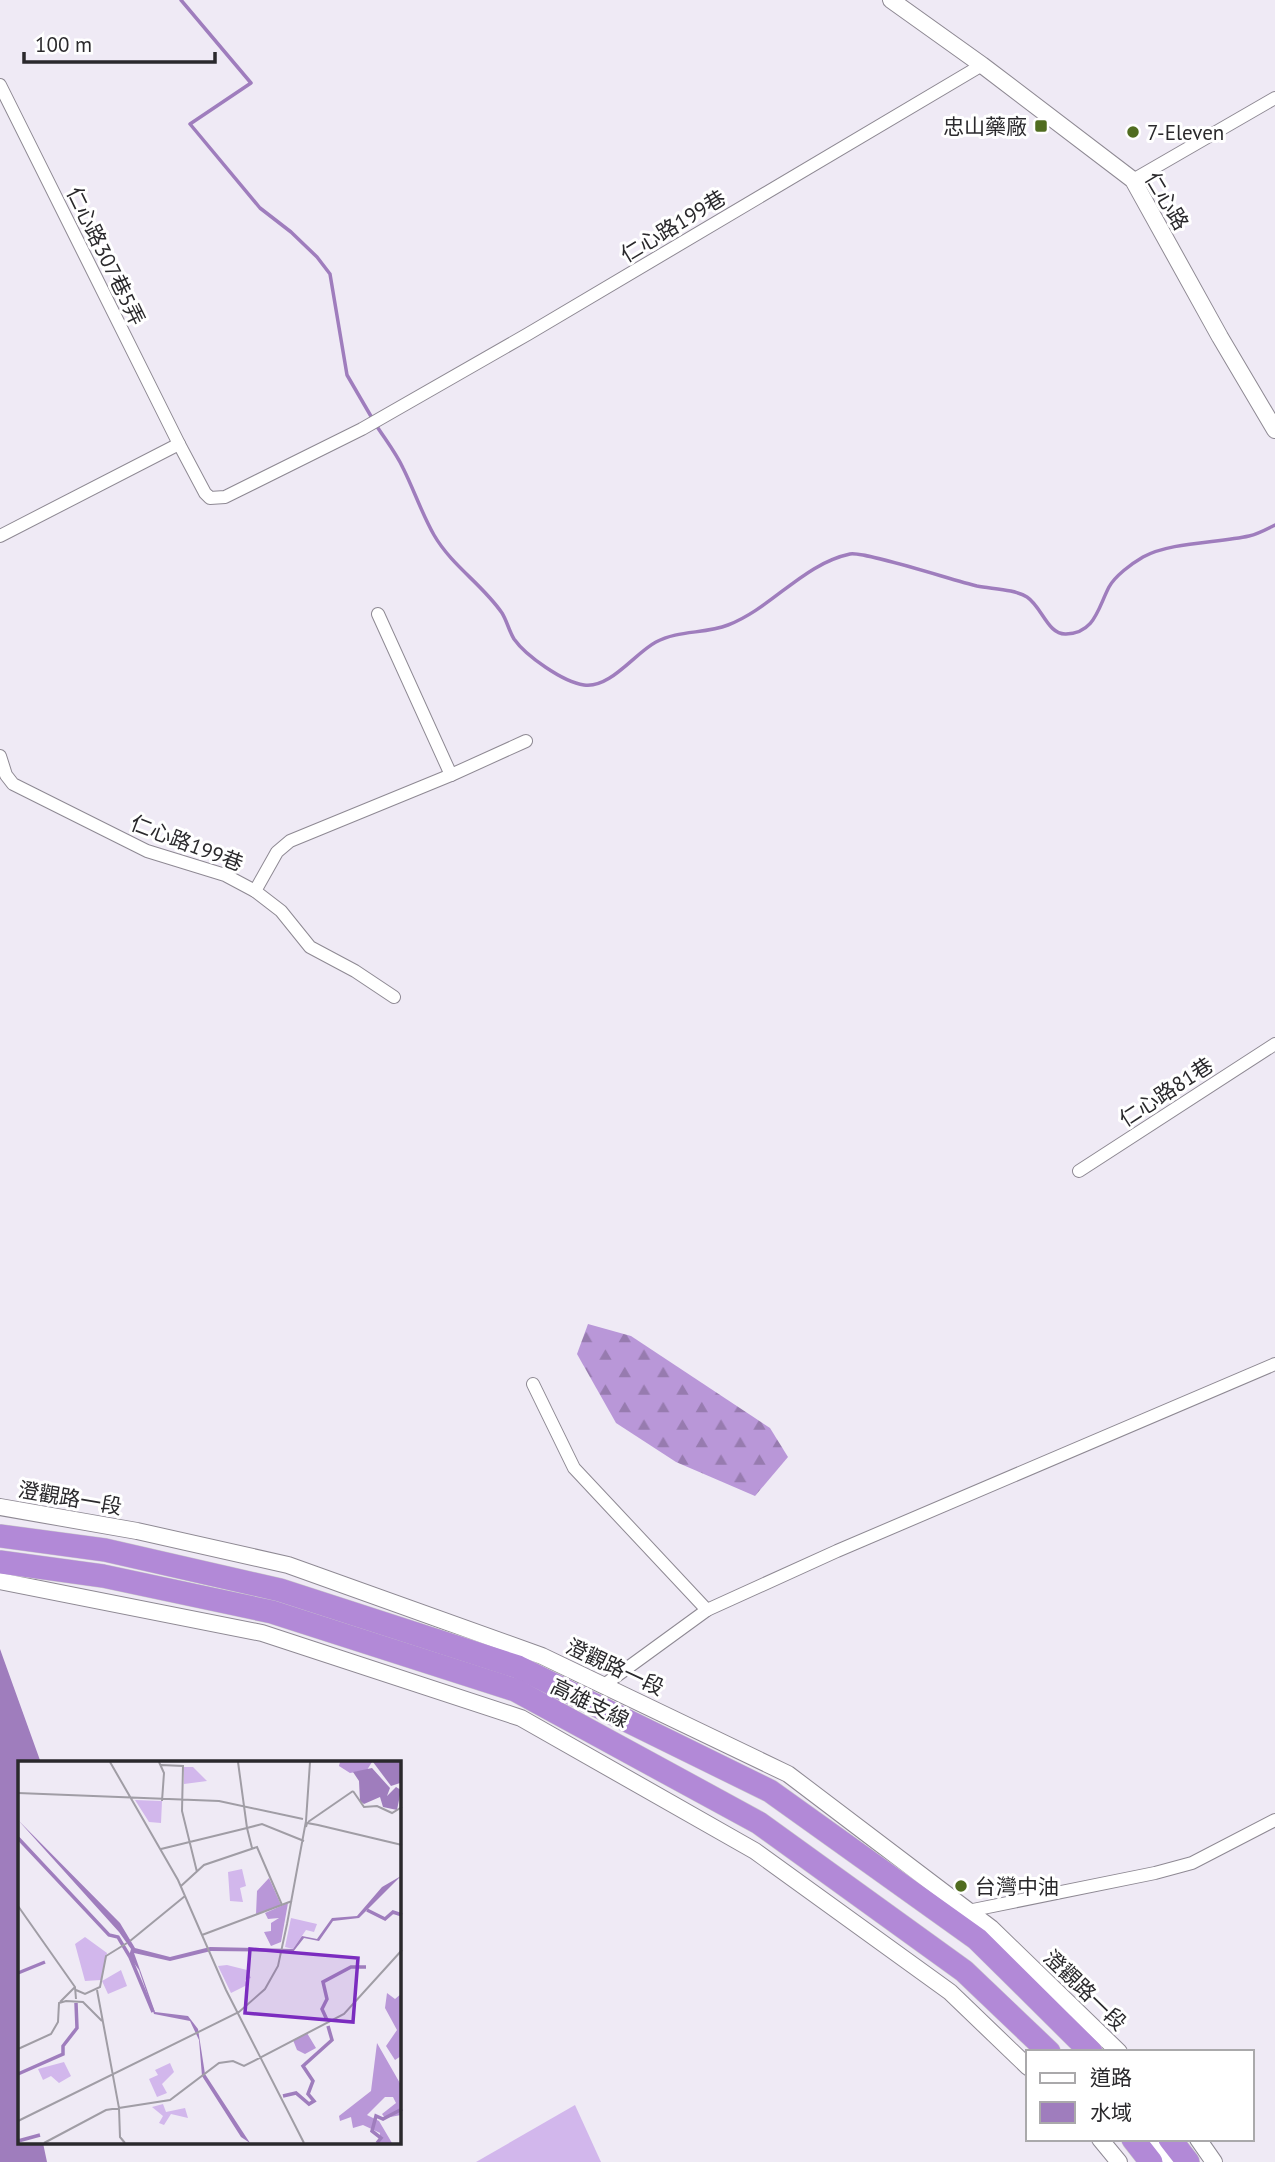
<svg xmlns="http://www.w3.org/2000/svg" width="1275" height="2162" font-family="'PT Sans','Noto Sans TC',sans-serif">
	<defs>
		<pattern id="forest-firs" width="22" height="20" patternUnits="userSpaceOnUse" patternTransform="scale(1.75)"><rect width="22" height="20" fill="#b997d8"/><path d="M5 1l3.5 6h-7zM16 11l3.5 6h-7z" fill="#977baf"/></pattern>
	</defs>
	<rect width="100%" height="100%" fill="#efeaf5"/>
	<polygon fill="#d2b7ec" points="575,2105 601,2162 476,2162"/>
	<polygon fill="url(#forest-firs)" points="588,1324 631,1336 770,1428 788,1457 755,1496 676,1462 616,1423 577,1354"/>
	<polygon fill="#9f7dbd" points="0,1649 41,1763 19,1763 19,2143 43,2143 47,2162 0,2162"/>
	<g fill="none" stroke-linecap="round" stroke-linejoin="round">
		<g stroke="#9f7dbd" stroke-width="3.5">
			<polyline points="181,0 251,83 190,124 260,208 291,232 317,257 330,274 347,375 372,418"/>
			<path d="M376,425C385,439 396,453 403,468C414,490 422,514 434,535C452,566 482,584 502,613C507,621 509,631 514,639C526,656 563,682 584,685C610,689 635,653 656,642C678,630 705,634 728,625C772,608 803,564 850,554C864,551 955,581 977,586C992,589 1014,589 1027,597C1042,607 1048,635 1066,634C1095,633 1098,608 1109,587C1115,576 1131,564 1143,557C1170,542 1218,543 1249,536C1258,534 1267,529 1275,525"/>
		</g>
		<defs>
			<g id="minor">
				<polyline points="0,85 179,444"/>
				<polyline points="1133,180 1275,98"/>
				<polyline points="0,536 179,444 205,493 210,498 225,497 362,429 528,334 982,65"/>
				<polyline points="378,614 451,775"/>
				<polyline points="0,756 6,775 13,784 147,851 225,875 255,891 281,911 310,947 355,971 394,997"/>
				<polyline points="255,891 277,852 290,841 451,775 526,741"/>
				<polyline points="1079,1171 1275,1044"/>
				<polyline points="533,1384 574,1468 707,1610"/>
				<polyline points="604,1685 707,1610 837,1551 1275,1364"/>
				<polyline points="968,1911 1155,1873 1192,1863 1275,1820"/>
			</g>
			<g id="tertiary">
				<polyline points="891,0 982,65 1133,180 1220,337 1275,430"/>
				<polyline points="0,1507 137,1531 288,1565 542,1656 788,1774 991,1928 1119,2052"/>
				<polyline points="0,1581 262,1633 521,1718 755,1851 950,1992 1028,2067"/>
				<polyline points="1100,2139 1119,2162"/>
				<polyline points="1198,2139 1214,2162"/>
			</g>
			<polyline id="secondary" points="1149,2139 1168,2162"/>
			<g id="motorway">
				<polyline points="0,1536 105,1550 280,1590 518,1667 770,1791 977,1939 1091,2052"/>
				<polyline points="0,1562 103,1576 272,1612 515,1690 759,1823 964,1971 1049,2052"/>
				<polyline points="1133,2139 1151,2162"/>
				<polyline points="1170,2139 1188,2162"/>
			</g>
		</defs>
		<use href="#minor" stroke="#8e8993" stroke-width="14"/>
		<use href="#tertiary" stroke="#8e8993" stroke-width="18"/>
		<use href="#secondary" stroke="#8e8993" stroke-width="19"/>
		<use href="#motorway" stroke="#ccc" stroke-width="24"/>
		<use href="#minor" stroke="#fff" stroke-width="12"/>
		<use href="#tertiary" stroke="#fff" stroke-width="16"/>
		<use href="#secondary" stroke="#fff" stroke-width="18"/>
		<use href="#motorway" stroke="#b289d7" stroke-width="23"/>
	</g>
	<g fill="#506c20" stroke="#fff" stroke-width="2.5">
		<rect x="1034" y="119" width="14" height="14" rx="3.5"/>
		<circle cx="1133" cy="132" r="7"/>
		<circle cx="961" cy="1886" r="7"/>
	</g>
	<g text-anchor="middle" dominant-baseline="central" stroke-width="6" stroke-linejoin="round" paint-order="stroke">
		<g font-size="21" fill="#2a292c" stroke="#fff" text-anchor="start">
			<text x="1027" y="126" text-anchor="end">忠山藥廠</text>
			<text x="1147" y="132">7-Eleven</text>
			<text x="975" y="1886">台灣中油</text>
		</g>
		<g font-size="21" fill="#2a292c" stroke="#fff">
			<text transform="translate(1167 201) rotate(59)">仁心路</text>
			<text transform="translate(673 226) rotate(-31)">仁心路199巷</text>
			<text transform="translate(106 256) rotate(64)">仁心路307巷5弄</text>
			<text transform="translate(187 843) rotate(21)">仁心路199巷</text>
			<text transform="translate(1166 1092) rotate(-33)">仁心路81巷</text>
			<text transform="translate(70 1498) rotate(10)">澄觀路一段</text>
			<text transform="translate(615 1667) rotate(25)">澄觀路一段</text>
			<text transform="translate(590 1703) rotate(26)">高雄支線</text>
			<text transform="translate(1085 1990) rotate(44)">澄觀路一段</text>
		</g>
	</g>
	<g transform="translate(18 1761)">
		<rect width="383" height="383" fill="#efeaf5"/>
		<path d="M166,6H175L189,20L166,23ZM209,204L229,209L233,217L227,219L229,224L213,232L200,205Z" fill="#d2b7ec"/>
		<path d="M322,1H354L349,9L332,12L321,5ZM251,117L263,144L238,153L239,130ZM270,142L263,181L253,185L246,171L253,170V162L261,157L250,158L247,152ZM369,232L377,238L383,233V295L377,299L368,285L379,269L367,247ZM289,272L298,287L287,293L279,289L275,279ZM359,282L383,324V354L367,357L364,353L378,342L375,336H367L349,354L361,360L374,382H380H361L362,372L345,364L335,367L333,356L322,360L321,355L353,330Z" fill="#b997d8"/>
		<path d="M224,108L228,125L222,127L225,141L212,140L210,111Z" fill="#d2b7ec"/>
		<path d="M117,39L144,40L143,62L131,61ZM273,157L299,163L296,171L288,169L275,188L267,186ZM67,176L89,192L83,219L67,220L57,183ZM103,209L109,225L90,233L84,220ZM46,301L53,315L41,322L33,315L25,319L20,308ZM152,302L156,311L144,323L149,332L139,336L131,318L140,314L137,309ZM145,343L148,351L167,347L170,357L153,353L146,364L141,362L145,355L134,346Z" fill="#d2b7ec"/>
		<path d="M355,1H383L382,22L373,25ZM354,7L372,27L369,35L378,26L383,29L379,49L365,46L362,36L346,43L342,40L341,20L335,11ZM0,59L102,162L117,187L152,196L192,186L275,188L284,175L299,178L314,157L339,155L364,126L383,115L341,157L315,160L301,180L286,177L275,191L193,190L152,200L116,192L137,251L170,255L180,268L187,313L232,382L223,376L184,315L181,279L172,260L136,253L121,209L111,195L113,188L101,171Z" fill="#9f7dbd"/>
		<path fill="none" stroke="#9f7dbd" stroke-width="3.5" d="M0,77L91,174L100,176L112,196M349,149L367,158L375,151L384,154M112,196L135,251M0,212L27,201M309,259L304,248L309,238L305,221L333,206H348M0,313L45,293V285L59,267L58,242M265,335L278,332L291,343L296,340L290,333L295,320L285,305L314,279L310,265M0,380L22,374M359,382L363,377L354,370L358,355L365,358L384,348"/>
		<path fill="none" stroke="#a09da5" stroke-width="2" d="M92,1L160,119L208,229L286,382M141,1L146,12L144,40M220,1L229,67L244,63L286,80M143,4L165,5L164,50L179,111M335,30L346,46L359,45L374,52L384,46M0,32L201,40L285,58M290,61L335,30M288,66L289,62L300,64L384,84M143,88L229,67L234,87M163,125L186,104L239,86L264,144M0,145L57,226L58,238M184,174L274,140M112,180L167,135M58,229L67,233L82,226L88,195L109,182M79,229L101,347L102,376L107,382M42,241L57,226M0,288L33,273L40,261L41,242L48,240L65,241L84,260M0,360L221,251L247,228L260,205L269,163L288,60L292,1M26,382L88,349L152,339L201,302L215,300L226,305L326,253L384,189"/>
		<path fill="#7b2cbf" fill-opacity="0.15" stroke="#7b2cbf" stroke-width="3.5" d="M232,188L340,197L335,261L227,252Z"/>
		<rect width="383" height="383" fill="none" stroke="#2a292c" stroke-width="3.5"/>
	</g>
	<rect x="1026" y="2050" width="228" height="91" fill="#ffffff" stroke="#aaa9ab" stroke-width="2"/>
	<rect x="1040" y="2073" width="35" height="10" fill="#ffffff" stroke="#aaa9ab" stroke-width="2"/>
	<text x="1090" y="2085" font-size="21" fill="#2a292c">道路</text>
	<rect x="1040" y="2102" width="35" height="21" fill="#9f7dbd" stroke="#aaa9ab" stroke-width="2"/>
	<text x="1090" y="2120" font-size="21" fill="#2a292c">水域</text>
	<path d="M24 52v10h191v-10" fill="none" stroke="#2a292c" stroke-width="3.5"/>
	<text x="35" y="52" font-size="21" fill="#2a292c" stroke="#ffffff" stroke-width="5" paint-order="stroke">100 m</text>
</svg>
